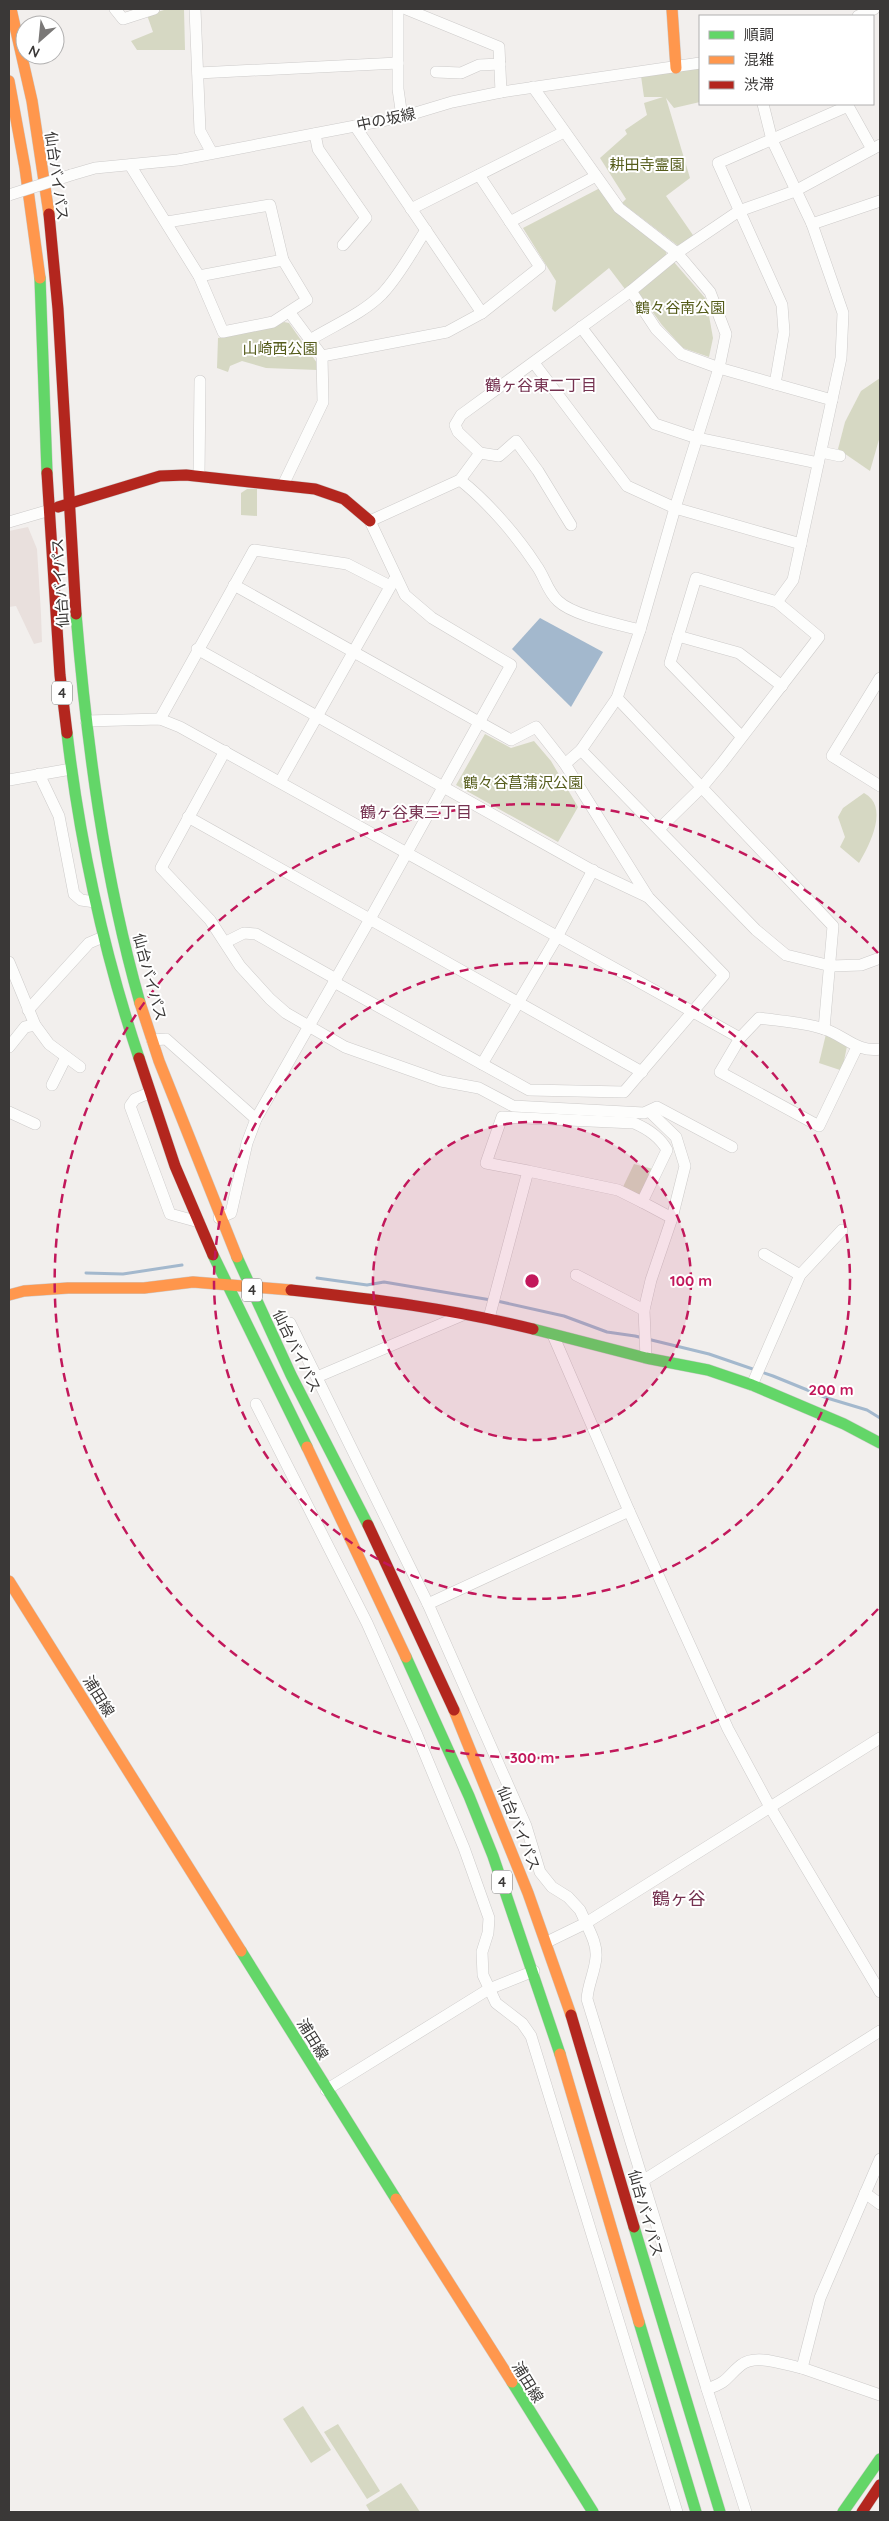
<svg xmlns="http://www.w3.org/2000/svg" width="889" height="2521" font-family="Quicksand,'Noto Sans JP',sans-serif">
	<rect width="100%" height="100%" fill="#f2efed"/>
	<polygon fill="#e9e0dd" points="28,527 37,549 41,614 42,642 34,644 16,606 9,607 9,531"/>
	<g fill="#d6d8c3">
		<polygon points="184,9 185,50 137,50 131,41 153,32 147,15 164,10"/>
		<polygon points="700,65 700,102 674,108 666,98 690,178 666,196 695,238 685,245 677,245 622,203 626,199 600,158 627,134 625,130 647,115 644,103 663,97 644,97 641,76"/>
		<polygon points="600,188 613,208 666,252 667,258 625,289 609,268 555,312 552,309 556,281 523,228"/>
		<polygon points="673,261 706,299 713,338 709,357 683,348 662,325 638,292"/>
		<polygon points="284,322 289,323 317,363 317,370 266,368 242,361 230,366 228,372 217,368 218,338 276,326"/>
		<polygon points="880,378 880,436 870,471 838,449 845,422 861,391"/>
		<polygon points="247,489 257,489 257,516 241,515 241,493"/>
		<polygon points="485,734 511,748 534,741 551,761 578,807 558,842 456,785"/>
		<path d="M864,793C889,806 871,843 859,863L840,847L845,837L838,817L843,808Z"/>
		<polygon points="826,1034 847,1046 843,1066 840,1070 819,1063"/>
		<polygon points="634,1164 653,1169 643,1193 636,1196 622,1189"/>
		<polygon points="303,2406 331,2450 311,2463 283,2419"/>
		<polygon points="338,2424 380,2491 367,2499 324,2432"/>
		<polygon points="401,2483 420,2512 370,2512 366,2505"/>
	</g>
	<polygon fill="#a3b8cd" points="540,618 603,652 571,707 512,649"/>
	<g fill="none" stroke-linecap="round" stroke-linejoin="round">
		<g stroke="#a3b8cd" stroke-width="3">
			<polyline points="86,1273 123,1274 182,1265"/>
			<polyline points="317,1278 367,1285 384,1282 491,1300"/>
			<polyline points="497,1301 564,1316 607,1332 635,1336 709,1354 773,1376 827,1398 867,1410 880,1418"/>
		</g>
		<defs>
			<g id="street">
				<polyline points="115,9 123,19 154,9"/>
				<polyline points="195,9 200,131 212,153"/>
				<polyline points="398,9 398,89 402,117"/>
				<polyline points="406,9 499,47 501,92"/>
				<polyline points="858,16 874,9"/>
				<polyline points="436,72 461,73 479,65 500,64"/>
				<polyline points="198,73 398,63"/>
				<polyline points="533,87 619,208 677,253 710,292 726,334 719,368 675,508 640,630 617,698 581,750 565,764"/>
				<polyline points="763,104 772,140 812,224 843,313 841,358 793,580 777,602"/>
				<polyline points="355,126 482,313"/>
				<polyline points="315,134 318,149 366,218 343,245"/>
				<polyline points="130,165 199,276 223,332 273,322 307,300 283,260 270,205 167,222"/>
				<polyline points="71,175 95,168 178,160 402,117 452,102 501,92 700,63"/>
				<polyline points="411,209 564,132"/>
				<polyline points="510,222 596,176"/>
				<polyline points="812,224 880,201"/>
				<polyline points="199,276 283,260"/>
				<polyline points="631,291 656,329 681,354 719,368 832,400"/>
				<polyline points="581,327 655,424 697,438 818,463"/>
				<path d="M310,340C334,325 362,314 382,294C400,275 412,251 426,230"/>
				<polyline points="322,356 447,332 482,313 540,267 479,175"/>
				<polyline points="534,363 627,486 675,508 801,544"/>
				<polyline points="775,384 784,332 782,305 718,163 848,106 872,149"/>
				<polyline points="821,452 840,456"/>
				<polyline points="480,453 499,456 516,441 538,471 571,525"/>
				<polyline points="199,476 200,381"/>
				<path d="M460,480C488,502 517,536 536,565C545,577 547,591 558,601C574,616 618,624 640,630"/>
				<polyline points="284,483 323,402 322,356 290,313"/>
				<polyline points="9,522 50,510"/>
				<polyline points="234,585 511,740 536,727 565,764 648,897 724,975 624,1092 529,1090 334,982"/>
				<polyline points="678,636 739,653 782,686"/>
				<polyline points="197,649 595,872 648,897"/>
				<polyline points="880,678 832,756 880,786"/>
				<polyline points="617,698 833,926 824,1029"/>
				<polyline points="160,719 254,550 347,564 390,586"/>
				<polyline points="86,721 160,719 180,727 740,1038"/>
				<polyline points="581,750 756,930 786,955 831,966 861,965 880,958"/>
				<polyline points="225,751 161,868 210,920 240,966 270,999 286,1013 345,1047 441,1081 479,1088 513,1106 644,1113 657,1107 732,1147"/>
				<polyline points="39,774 59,816 74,894 81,900 95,902"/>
				<polyline points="9,780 71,769"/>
				<polyline points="280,782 394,580"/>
				<polyline points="188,817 642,1072"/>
				<polyline points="659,829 703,786 722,763 819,637 777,602 696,578 670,663 742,737"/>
				<polyline points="226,942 244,933 256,934 336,979"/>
				<polyline points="9,962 35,1025 49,1044 80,1067"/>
				<polyline points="28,1010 89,943 103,937"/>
				<polyline points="152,1040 166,1039 256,1119"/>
				<polyline points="9,1047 25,1027 35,1025"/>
				<path d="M857,1047L819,1126L720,1072L740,1038L759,1018C780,1021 803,1022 824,1029C844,1035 857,1053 880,1049"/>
				<polyline points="482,1064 557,937 593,870"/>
				<polyline points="52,1085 66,1057"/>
				<polyline points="149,1093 135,1099 130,1106 170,1214 199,1222"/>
				<polyline points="9,1112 35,1124"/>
				<polyline points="642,1202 672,1218"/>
				<polyline points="219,1218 231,1213 247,1143 256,1119 370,919 511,665 432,618 405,595 370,521 460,480 480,453 458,432 455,425 461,415 631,291 677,253 739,211 795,191 880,145"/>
				<polyline points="764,1254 800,1275"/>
				<polyline points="576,1275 644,1310"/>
				<path d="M489,1318L528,1171L618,1190L642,1202L667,1150C660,1137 648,1129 634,1123L502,1117L486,1163L528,1171"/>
				<polyline points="290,1323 428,1604 526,1826 540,1872 552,1887 568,1897 580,1910 586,1923 880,1738"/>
				<polyline points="553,1335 629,1511 728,1729 770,1807 880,1992"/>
				<polyline points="646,1358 644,1310 651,1280 672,1218 685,1166 676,1137 650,1112"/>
				<polyline points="317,1377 465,1314"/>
				<polyline points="752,1385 800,1275 842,1230"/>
				<polyline points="256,1404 367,1623 417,1735 464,1848 489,1918 488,1933 482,1952 483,1975 496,2003 522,2023 531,2036 677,2512"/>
				<polyline points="428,1604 629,1511"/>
				<path d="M547,1942L586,1923C591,1934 597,1945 596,1957C595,1972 588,1984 587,1999L707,2389"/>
				<polyline points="326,2090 489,1989 534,1971"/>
				<polyline points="880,2159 820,2298 802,2368 880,2395"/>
				<polyline points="644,2180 880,2031"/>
				<polyline points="865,2193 880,2204"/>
				<path d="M746,2512L707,2389C730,2381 725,2378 741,2365C756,2353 785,2365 802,2368"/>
			</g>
			<g id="fast">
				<polyline points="40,278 47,473"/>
				<path d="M76,614C87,746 104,876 140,1003"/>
				<path d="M67,733C80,844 104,953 139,1058"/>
				<polyline points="213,1255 307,1447"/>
				<polyline points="237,1257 291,1375 368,1525"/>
				<polyline points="533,1329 646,1358 708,1370 752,1385 844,1424 880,1443"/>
				<polyline points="406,1657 469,1796 493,1856 560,2054"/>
				<polyline points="241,1951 396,2199"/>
				<polyline points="634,2227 720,2512"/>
				<polyline points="639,2322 696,2512"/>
				<polyline points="512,2382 593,2512"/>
				<polyline points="843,2512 880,2459"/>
			</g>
			<g id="slow">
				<polyline points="11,9 32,101 49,214"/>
				<polyline points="672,9 676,68"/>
				<polyline points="9,81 25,168 40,278"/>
				<polyline points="140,1003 159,1061 237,1257"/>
				<polyline points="9,1295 24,1291 68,1288 144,1288 193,1282 291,1290"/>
				<polyline points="307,1447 406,1657"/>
				<polyline points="9,1581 241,1951"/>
				<polyline points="454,1710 528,1893 571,2015"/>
				<polyline points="560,2054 639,2322"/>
				<polyline points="396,2199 512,2382"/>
			</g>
			<g id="jam">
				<polyline points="49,214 58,309 76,614"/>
				<polyline points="47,473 60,675 67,733"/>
				<polyline points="58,507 160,476 186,475 315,489 344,499 370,521"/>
				<polyline points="139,1058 175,1166 213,1255"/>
				<path d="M291,1290C373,1299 453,1309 533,1329"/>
				<polyline points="368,1525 454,1710"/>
				<polyline points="571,2015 634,2227"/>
				<polyline points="862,2512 880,2485"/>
			</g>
		</defs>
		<use href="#street" stroke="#cdcbca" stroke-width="12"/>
		<use href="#fast" stroke="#cdcbca" stroke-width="12"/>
		<use href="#slow" stroke="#cdcbca" stroke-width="12"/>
		<use href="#jam" stroke="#cdcbca" stroke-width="12"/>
		<use href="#street" stroke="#fdfdfc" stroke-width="11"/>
		<use href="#fast" stroke="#63d668" stroke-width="11"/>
		<use href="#slow" stroke="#ff974d" stroke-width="11"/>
		<use href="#jam" stroke="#b3261e" stroke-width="11"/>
		<defs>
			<polyline id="street-bridge" points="9,195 71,175"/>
		</defs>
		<use href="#street-bridge" stroke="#cdcbca" stroke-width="12" stroke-linecap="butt"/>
		<use href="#street-bridge" stroke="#fdfdfc" stroke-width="11"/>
	</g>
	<circle cx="532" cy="1281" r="159" fill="#c2185b" fill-opacity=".12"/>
	<g fill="none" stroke="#c2185b" stroke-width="2.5" stroke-dasharray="9 6">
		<circle cx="532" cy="1281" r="159"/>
		<circle cx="532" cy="1281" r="318"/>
		<path d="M878 1609A477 477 0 1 1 878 953"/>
	</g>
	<g text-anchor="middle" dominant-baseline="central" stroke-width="4" stroke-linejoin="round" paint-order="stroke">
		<g fill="#fff" stroke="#757473" stroke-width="1">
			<rect x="52" y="681.5" width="20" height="23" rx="4"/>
			<rect x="242" y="1278.5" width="20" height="23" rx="4"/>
			<rect x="492" y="1870.5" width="20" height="23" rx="4"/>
		</g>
		<g font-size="14" font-weight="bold" fill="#3a3837">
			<text x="62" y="693">4</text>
			<text x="252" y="1290">4</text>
			<text x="502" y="1882">4</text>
		</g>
		<g font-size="15" fill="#3a3837" stroke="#fff">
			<text transform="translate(386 119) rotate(-12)">中の坂線</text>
			<text transform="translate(57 176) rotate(82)">仙台バイパス</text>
			<text transform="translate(60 583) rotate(-94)">仙台バイパス</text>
			<text transform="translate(150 977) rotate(75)">仙台バイパス</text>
			<text transform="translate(297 1351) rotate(64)">仙台バイパス</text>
			<text transform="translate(99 1696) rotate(58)">浦田線</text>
			<text transform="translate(519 1828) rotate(68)">仙台バイパス</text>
			<text transform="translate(313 2039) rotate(58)">浦田線</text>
			<text transform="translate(646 2213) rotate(74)">仙台バイパス</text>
			<text transform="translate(528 2382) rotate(58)">浦田線</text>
		</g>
		<g font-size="15" fill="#555c1b" stroke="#fff">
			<text x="647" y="164">耕田寺霊園</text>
			<text x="680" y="307">鶴々谷南公園</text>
			<text x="280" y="348">山崎西公園</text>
			<text x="523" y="782">鶴々谷菖蒲沢公園</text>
		</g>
		<g font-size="16" fill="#753250" stroke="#fff">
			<text x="541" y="385">鶴ヶ谷東二丁目</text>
			<text x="416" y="812">鶴ヶ谷東三丁目</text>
		</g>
		<g font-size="18" fill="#753250" stroke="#fff">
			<text x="679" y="1898">鶴ヶ谷</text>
		</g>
	</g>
	<circle cx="532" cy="1281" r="8" fill="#c2185b" stroke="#fff" stroke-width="2.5"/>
	<g font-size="15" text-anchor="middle" font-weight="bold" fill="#c2185b" stroke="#fff" stroke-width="4" stroke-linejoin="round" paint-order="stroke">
		<text x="691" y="1286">100 m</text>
		<text x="831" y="1395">200 m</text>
		<text x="532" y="1763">300 m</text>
	</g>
	<rect width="889" height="2521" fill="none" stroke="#3a3837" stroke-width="20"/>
	<rect x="699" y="15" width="175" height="90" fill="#ffffff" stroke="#b0afaf"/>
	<rect x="709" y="31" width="25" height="8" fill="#63d668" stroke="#b0afaf"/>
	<text x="744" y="40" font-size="15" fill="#3a3837">順調</text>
	<rect x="709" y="56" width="25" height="8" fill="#ff974d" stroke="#b0afaf"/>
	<text x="744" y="65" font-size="15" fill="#3a3837">混雑</text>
	<rect x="709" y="81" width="25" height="8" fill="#b3261e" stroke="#b0afaf"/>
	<text x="744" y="90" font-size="15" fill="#3a3837">渋滞</text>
	<g transform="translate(40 40) rotate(207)"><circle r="24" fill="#ffffff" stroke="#b0afaf"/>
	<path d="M0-4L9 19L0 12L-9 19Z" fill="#7a7877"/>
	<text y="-8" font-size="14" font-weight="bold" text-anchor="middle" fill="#3a3837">N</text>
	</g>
</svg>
